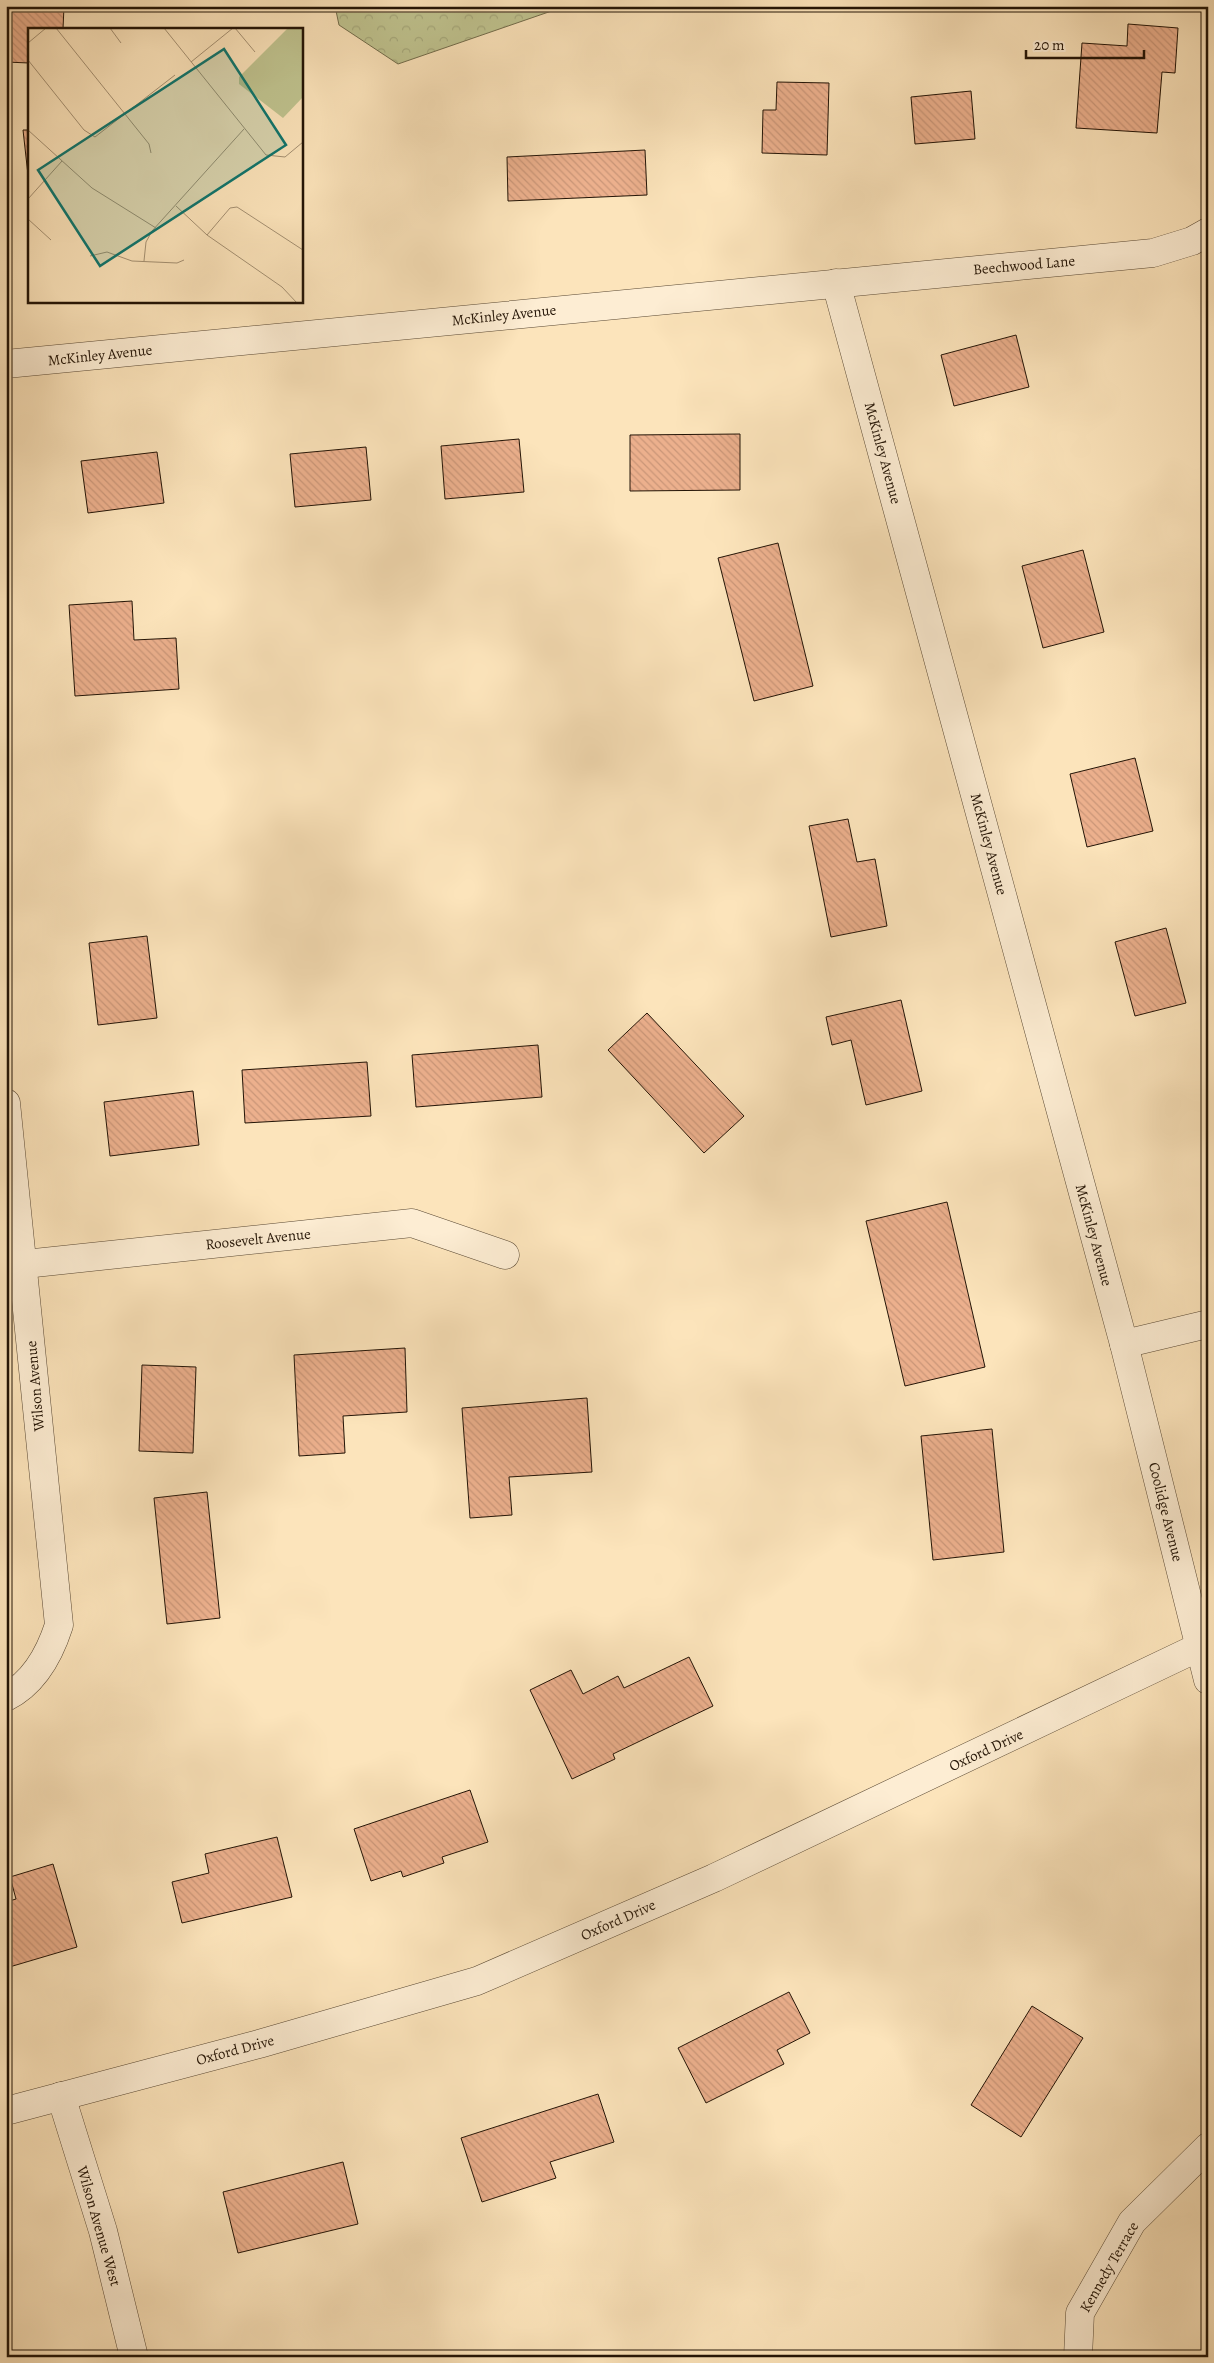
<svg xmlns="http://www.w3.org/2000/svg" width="1214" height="2363" font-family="Alegreya,serif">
	<defs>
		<pattern id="forest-crowns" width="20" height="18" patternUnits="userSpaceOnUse" patternTransform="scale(1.25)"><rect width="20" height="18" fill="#c0c490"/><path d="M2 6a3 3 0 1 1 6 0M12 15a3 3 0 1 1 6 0" fill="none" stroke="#a5a87b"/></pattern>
		<pattern id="building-back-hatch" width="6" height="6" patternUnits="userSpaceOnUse" patternTransform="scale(1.25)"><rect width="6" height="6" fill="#ecb08d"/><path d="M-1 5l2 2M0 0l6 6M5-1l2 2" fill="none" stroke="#ca9678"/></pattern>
	</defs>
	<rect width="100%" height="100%" fill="#fce4bb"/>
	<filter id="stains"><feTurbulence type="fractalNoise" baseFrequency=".004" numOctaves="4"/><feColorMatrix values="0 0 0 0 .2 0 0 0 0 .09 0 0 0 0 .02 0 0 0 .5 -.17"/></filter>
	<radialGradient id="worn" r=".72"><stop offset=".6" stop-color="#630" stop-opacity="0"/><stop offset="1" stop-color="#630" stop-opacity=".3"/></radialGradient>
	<polygon fill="url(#forest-crowns)" stroke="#726c4b" points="335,6 566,6 398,64 339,25"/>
	<g fill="url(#building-back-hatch)" stroke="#231406">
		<polygon points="6,6 64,6 63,29 29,29 29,63 6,62"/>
		<polygon points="1128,24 1178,28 1175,73 1162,72 1157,133 1076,128 1082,43 1127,46"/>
		<polygon points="777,82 829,83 827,155 762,153 763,110 776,110"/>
		<polygon points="971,91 975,139 915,144 911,97"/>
		<polygon points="23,130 29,130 29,184"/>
		<polygon points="645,150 647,195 508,201 507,157"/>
		<polygon points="1016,335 1029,387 954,406 941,355"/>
		<polygon points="740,434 740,490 630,491 630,435"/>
		<polygon points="519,439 524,492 445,499 441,446"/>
		<polygon points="366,447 371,500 295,507 290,454"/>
		<polygon points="157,452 164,503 88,513 81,461"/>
		<polygon points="778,543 813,686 754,701 718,558"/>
		<polygon points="1083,550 1104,632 1043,648 1022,566"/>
		<polygon points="132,601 134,640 176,638 179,689 75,696 69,605"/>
		<polygon points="1135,758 1153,831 1087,847 1070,774"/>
		<polygon points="848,819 857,862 875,859 887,926 831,937 809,826"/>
		<polygon points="1166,928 1186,1003 1135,1016 1115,942"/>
		<polygon points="147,936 157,1018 98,1025 89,943"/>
		<polygon points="901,1000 922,1091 866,1105 851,1040 832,1045 826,1017"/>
		<polygon points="647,1013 744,1116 704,1153 608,1050"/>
		<polygon points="538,1045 542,1097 416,1107 412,1055"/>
		<polygon points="367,1062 371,1116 245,1123 242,1070"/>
		<polygon points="193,1091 199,1145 110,1156 104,1102"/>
		<polygon points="947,1202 985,1367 905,1386 866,1221"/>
		<polygon points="405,1348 407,1412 343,1416 345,1453 299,1456 294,1355"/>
		<polygon points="142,1365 196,1367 193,1453 139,1451"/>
		<polygon points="587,1398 592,1472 509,1477 512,1515 470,1518 462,1408"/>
		<polygon points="992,1429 1004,1552 933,1560 921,1436"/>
		<polygon points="207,1492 220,1618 167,1624 154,1498"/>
		<polygon points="689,1657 713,1706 613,1754 615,1759 572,1779 530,1690 571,1670 583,1694 618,1676 624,1688"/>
		<polygon points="470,1790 488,1842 442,1857 444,1863 403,1877 401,1871 371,1881 354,1829"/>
		<polygon points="277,1837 292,1897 182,1923 172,1882 209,1873 205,1854"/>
		<polygon points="53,1864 77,1947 6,1968 6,1902 16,1899 10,1877"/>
		<polygon points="789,1992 810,2033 777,2050 784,2064 706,2103 678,2048"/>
		<polygon points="1032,2006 1083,2038 1021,2137 971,2105"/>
		<polygon points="598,2094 614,2142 550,2162 556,2178 482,2202 461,2138"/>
		<polygon points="343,2162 358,2224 238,2253 223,2192"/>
	</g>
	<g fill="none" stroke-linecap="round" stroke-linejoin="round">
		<defs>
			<g id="minor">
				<polyline points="836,283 1124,1344 1208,1680"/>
				<polyline points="6,364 1153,253 1192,241 1208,232"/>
				<path d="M6,1103L59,1625C50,1653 34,1683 6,1697"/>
				<polyline points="6,1266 412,1223 505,1255"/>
				<polyline points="1124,1344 1208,1324"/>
				<polyline points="61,2096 103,2231 134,2357"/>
				<polyline points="6,2111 259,2044 477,1981 714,1878 1199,1647"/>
				<polyline points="1078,2357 1080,2313 1132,2222 1208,2147"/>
			</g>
		</defs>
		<use href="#minor" stroke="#594833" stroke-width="29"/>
		<use href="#minor" stroke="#fdedd3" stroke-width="28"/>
	</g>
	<g text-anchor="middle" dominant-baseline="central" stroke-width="5" stroke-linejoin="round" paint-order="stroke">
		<g font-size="15" fill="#231406" stroke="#fdedd3">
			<text transform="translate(1024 265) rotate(-5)">Beechwood Lane</text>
			<text transform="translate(504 315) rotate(-6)">McKinley Avenue</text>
			<text transform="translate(100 355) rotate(-6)">McKinley Avenue</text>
			<text transform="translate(883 453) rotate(75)">McKinley Avenue</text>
			<text transform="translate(989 844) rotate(75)">McKinley Avenue</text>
			<text transform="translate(1094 1235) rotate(75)">McKinley Avenue</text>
			<text transform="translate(258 1239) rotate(-6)">Roosevelt Avenue</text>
			<text transform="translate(35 1386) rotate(-95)">Wilson Avenue</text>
			<text transform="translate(1166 1512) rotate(76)">Coolidge Avenue</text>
			<text transform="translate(986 1750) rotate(-25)">Oxford Drive</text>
			<text transform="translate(618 1920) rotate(-24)">Oxford Drive</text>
			<text transform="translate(235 2050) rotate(-15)">Oxford Drive</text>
			<text transform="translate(99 2226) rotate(74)">Wilson Avenue West</text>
			<text transform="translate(1109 2267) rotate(-60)">Kennedy Terrace</text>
		</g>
	</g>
	<g transform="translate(28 28)">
		<rect width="275" height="275" fill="#fce4bb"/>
		<path d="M260,0H275V69L255,90L211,56V49Z" fill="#c0c490"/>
		<path fill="none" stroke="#a59173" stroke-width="1" d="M28,0L121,116L123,125M82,0L93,15M136,0L238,127L257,129L275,114M207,0L227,24M0,15L18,0M0,32L56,102L67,109L147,47M163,34L205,0M0,102L64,160L128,200M0,171L34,133M148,178L179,207L254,259L269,275M0,191L23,212M179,207L202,180L209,179L275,222M62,228L79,224L104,233L149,235L156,232M116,233L118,214L124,203L216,101"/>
		<path fill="#0f766e" fill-opacity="0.15" stroke="#0f766e" stroke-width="2.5" d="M196,21L258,117L72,238L10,142Z"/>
		<rect width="275" height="275" fill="none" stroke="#231406" stroke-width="2.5"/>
	</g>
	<rect width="1214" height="2363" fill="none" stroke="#fce4bb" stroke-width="25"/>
	<rect x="8" y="8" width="1199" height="2348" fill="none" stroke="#231406" stroke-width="2.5"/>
	<rect x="12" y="12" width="1189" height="2338" fill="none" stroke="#231406"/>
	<path d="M1026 50v8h118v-8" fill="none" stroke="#231406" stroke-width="2.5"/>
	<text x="1034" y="50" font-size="15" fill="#231406" stroke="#fdedd3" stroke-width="4" paint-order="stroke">20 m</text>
	<rect width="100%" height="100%" filter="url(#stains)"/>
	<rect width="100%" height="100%" fill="url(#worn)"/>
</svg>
